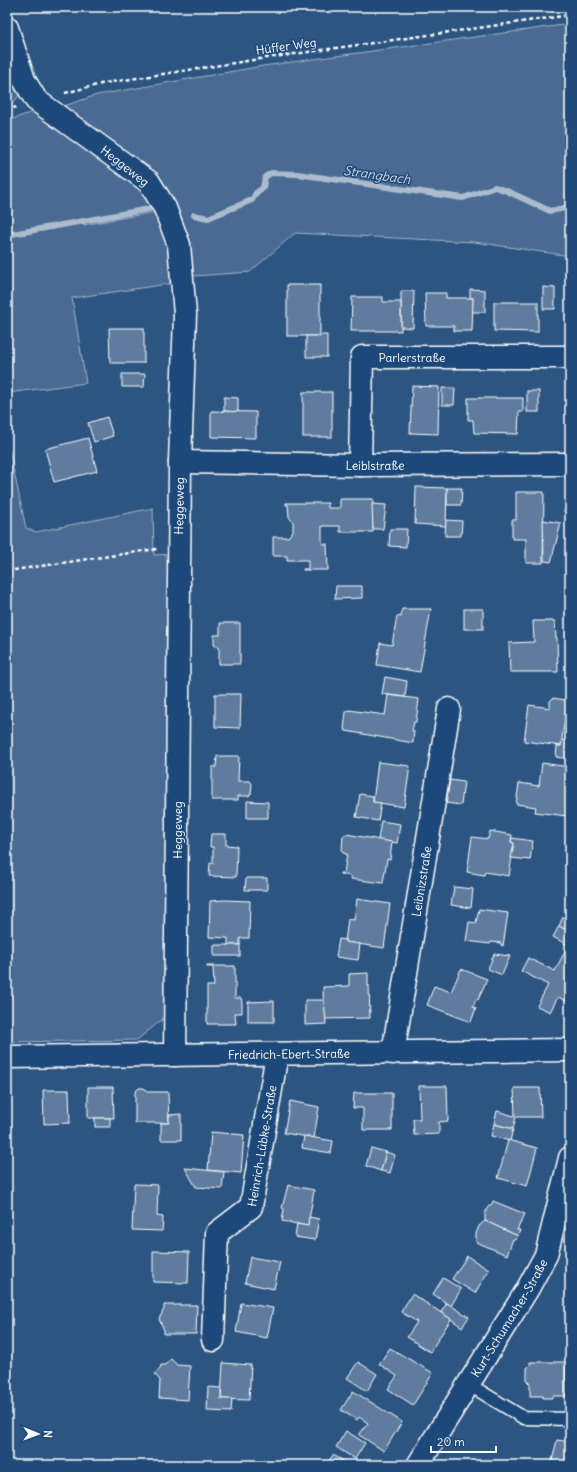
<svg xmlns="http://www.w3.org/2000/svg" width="577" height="1472" font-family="Delius,sans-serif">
	<rect width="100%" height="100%" fill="#2c5582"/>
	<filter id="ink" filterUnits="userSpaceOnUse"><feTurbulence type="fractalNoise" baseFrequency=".025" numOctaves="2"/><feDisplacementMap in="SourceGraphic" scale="8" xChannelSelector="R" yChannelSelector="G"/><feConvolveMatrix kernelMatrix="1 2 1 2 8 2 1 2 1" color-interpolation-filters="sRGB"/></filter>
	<g filter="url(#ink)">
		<g fill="#486b92" stroke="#a4b5c8" fill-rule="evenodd">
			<polygon points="570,24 570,256 474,242 295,233 250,272 194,276 186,244 171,204 61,107 97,95 263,66"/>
			<path d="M7,45L20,91C18,99 14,102 7,107Z"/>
			<path d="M35,111L137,179L167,220L175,283L72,298L86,383L7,393V121ZM151,207L155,212L83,225V220Z"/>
			<polygon points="7,439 26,528 36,532 153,508 154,555 174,554 169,1014 137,1040 7,1042"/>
		</g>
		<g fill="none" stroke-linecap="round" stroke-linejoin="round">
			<g stroke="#acbcce" stroke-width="6">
				<path d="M7,74C10,83 13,90 7,98"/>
				<polyline points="194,215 208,218 252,200 256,193 263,188 265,177 271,173 297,174 463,198 495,187 507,191 550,211 570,207"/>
				<polyline points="7,235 149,209"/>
			</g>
		</g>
		<g fill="#5e7c9f" stroke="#fff">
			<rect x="287" y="285" width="33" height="51"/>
			<polygon points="543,287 555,288 555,309 543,309"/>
			<polygon points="470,289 485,290 485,312 472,312 473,298 470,298"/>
			<polygon points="401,291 414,291 413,328 401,327"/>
			<polygon points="425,293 446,293 446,298 473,298 472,331 454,331 454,326 426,326"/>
			<polygon points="352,297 383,297 383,302 401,302 401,331 351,331"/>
			<polygon points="494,302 538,302 538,332 494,331"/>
			<polygon points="109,328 144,328 144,363 110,363"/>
			<polygon points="320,335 327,335 327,357 306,357 306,336 320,336"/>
			<polygon points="122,374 145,374 144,387 122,387"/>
			<polygon points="412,386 439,387 438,434 410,433"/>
			<polygon points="442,388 455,388 454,405 442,405"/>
			<rect x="527" y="391" width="12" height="21"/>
			<rect x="303" y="392" width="29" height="45"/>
			<polygon points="224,397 238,398 238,412 224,411"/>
			<polygon points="468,398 523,398 523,412 519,412 518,434 474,433 473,420 468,420"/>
			<polygon points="211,411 256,412 256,438 211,437"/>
			<polygon points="107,417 113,436 94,442 88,423"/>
			<polygon points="88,438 97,471 54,482 45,449"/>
			<polygon points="416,487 447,488 446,526 415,524"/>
			<polygon points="447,488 462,488 461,505 447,505"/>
			<polygon points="516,492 544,492 543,563 526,563 526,539 512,539 512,520 516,520"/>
			<polygon points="569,494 570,512 564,512"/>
			<polygon points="340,499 373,499 373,532 340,532 340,526 322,526 322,544 327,544 328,570 303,570 303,569 308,569 308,560 287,560 287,556 273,556 273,537 288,537 293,531 293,522 289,517 288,505 286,505 286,503 328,503 328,508 340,508"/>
			<polygon points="372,504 386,505 383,529 373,529"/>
			<polygon points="446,520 462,521 461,536 445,536"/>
			<polygon points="543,520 561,523 551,562 544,561"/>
			<polygon points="390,529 407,529 406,547 389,546"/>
			<polygon points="336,586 362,586 362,598 335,599"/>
			<polygon points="402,609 431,609 420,672 377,665 380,643 392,645 397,616 401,617"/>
			<rect x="464" y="609" width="19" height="20"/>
			<polygon points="533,621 555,621 556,638 557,638 558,672 510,672 509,643 534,642"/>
			<polygon points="220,623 240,623 240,664 219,664 219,646 214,646 214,635 220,635"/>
			<polygon points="385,677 407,681 405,697 382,694"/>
			<polygon points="215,694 241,694 240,728 215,727"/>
			<polygon points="388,695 419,699 416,722 414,722 412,731 414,731 413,743 346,731 344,729 346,712 349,710 385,715"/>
			<polygon points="553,698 565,700 567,703 561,746 524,741 529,705 550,708 550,701"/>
			<polygon points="562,740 570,741 570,759 556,757 557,746 561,746"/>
			<polygon points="217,756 239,756 238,781 250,781 252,784 251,794 249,796 238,796 238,800 212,800 212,767 216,767"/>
			<polygon points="378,762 410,766 404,807 373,802"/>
			<polygon points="542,763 570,767 570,797 567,816 535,812 536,807 516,804 519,783 539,786"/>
			<polygon points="450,780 464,782 461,805 446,803"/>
			<polygon points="360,794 373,796 373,802 381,803 378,821 356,817"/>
			<polygon points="247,801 268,802 268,818 247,818"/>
			<polygon points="381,821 400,824 397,843 378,840"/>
			<polygon points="490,831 512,835 511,842 514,843 509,876 485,872 484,875 467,872 472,837 488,839"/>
			<polygon points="211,834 226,834 226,845 237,846 236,877 209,876 210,863 213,863 213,847 210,847"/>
			<polygon points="346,834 392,842 390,860 387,859 383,883 351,879 351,876 340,874 340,873 344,873 347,854 343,853 342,849 343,836"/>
			<polygon points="512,838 533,841 530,860 511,858 514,843 511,842"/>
			<polygon points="246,878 267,878 267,890 245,890"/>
			<polygon points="454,887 473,889 471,908 451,905"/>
			<polygon points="357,899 390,904 384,948 345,942 348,919 354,920"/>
			<polygon points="224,900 250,901 249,938 240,938 240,945 228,945 228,938 209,937 210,901"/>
			<polygon points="479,909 508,913 503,946 501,945 501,943 491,942 490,944 466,941 469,922 476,923"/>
			<polygon points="563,917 570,920 570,932 559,926"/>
			<polygon points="559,926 570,932 570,942 568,945 553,937"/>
			<polygon points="339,939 345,940 345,942 360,944 358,960 336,957"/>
			<rect x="214" y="945" width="26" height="11"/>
			<polygon points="566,949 570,951 570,1003 558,997 550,1012 537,1006 548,985 521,971 528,958 555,971"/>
			<polygon points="494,954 510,956 502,975 488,969"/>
			<polygon points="207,966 235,966 235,998 241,998 242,1003 242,1013 235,1013 236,1024 207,1024 207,986 214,986 213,967 207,967"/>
			<polygon points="461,969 487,979 478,1000 476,999 473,1007 476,1008 471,1022 427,1005 434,986 451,992"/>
			<polygon points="368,973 368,986 369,985 370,1018 324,1019 323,987 349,986 349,974"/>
			<polygon points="305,1000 324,1000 326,1024 305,1025"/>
			<polygon points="274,1001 274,1022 248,1022 248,1002"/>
			<polygon points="419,1086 447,1086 448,1121 439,1122 439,1134 414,1135 413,1119 420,1119"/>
			<polygon points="88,1087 113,1087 114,1118 88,1118"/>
			<polygon points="139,1088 144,1088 148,1092 168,1092 169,1123 135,1123 135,1092"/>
			<polygon points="514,1088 540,1088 541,1117 515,1117"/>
			<polygon points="43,1090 69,1090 70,1123 44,1124"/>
			<polygon points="354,1093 392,1093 392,1130 363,1130 363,1108 353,1108"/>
			<polygon points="290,1101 319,1107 314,1138 284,1133"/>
			<polygon points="497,1111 514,1116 516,1117 513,1129 494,1124"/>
			<polygon points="181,1114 181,1140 161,1140 161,1123 169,1123 169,1115"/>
			<rect x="95" y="1118" width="15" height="9"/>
			<polygon points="494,1124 513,1129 510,1141 491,1136"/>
			<polygon points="211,1132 244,1135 241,1173 208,1170"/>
			<polygon points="304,1136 333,1141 331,1153 302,1148"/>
			<polygon points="508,1140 537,1148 527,1186 498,1178"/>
			<polygon points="371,1148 386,1152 381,1171 366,1166"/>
			<polygon points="386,1152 395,1155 390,1173 381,1171"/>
			<polygon points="185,1168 224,1172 222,1189 196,1187"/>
			<polygon points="134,1184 158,1185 157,1216 163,1217 162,1231 132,1230"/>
			<polygon points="288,1185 314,1190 308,1226 282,1221 284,1209 282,1208"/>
			<polygon points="493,1201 525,1214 517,1230 520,1230 518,1236 485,1221 485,1214 488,1207 492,1204"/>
			<polygon points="309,1217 319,1219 315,1240 295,1237 297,1224 308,1226"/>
			<polygon points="485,1221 518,1236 515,1240 513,1239 507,1255 476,1242 476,1234 479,1226"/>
			<polygon points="153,1251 189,1252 188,1283 153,1282"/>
			<polygon points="467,1256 489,1270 475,1293 452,1279"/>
			<polygon points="250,1257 280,1262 274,1289 245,1283"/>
			<polygon points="443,1278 461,1289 451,1306 433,1294"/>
			<polygon points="412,1294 451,1319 430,1352 407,1337 417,1322 401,1312"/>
			<polygon points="241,1303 273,1308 267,1338 236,1332"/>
			<polygon points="447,1303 469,1317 462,1327 441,1312"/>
			<polygon points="164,1305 197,1305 196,1334 164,1334 164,1330 159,1319 164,1309"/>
			<polygon points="390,1348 433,1373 413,1405 388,1389 397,1376 379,1364"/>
			<polygon points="171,1359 177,1365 190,1366 188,1400 159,1398 160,1380 154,1374 160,1369 161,1365 165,1365"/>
			<polygon points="358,1362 377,1374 367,1391 347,1378"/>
			<polygon points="530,1362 566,1362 566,1396 553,1396 553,1398 543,1398 543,1396 530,1396 530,1384 527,1381 527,1368 530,1365"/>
			<polygon points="223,1363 251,1365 249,1400 221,1399"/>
			<polygon points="208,1387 221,1388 221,1399 232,1399 231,1412 207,1411"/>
			<polygon points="353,1391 402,1422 384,1451 359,1435 368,1423 359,1417 357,1420 341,1410"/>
			<polygon points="346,1431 365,1443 355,1459 336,1447"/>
			<polygon points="557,1440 570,1442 570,1458 568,1465 551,1465"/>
			<polygon points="333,1455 342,1460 349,1465 326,1465"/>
		</g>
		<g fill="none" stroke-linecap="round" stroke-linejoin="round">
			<defs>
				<polyline id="lane" points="468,1384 524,1418 570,1419"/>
				<g id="street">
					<polyline points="7,28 24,80 36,100 149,182 165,208 179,245 185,314 180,462 175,1055"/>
					<path id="s1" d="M180,462L360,465L570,464"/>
					<path id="s2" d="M360,465L362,357H570"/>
					<path id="s3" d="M393,1053L449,709"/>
					<path id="s4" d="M7,1057L570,1050"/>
					<path id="s5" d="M213,1340L217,1233L251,1207L277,1054"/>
				</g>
				<g id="secondary">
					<path id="s6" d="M418,1465L527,1290L546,1255L570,1158"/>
				</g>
			</defs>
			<use href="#lane" stroke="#fff" stroke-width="15"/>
			<use href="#street" stroke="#fff" stroke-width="25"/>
			<use href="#secondary" stroke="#fff" stroke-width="25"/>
			<g stroke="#fff" stroke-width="2.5" stroke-dasharray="4 3" stroke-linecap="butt">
				<polyline points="65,93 105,83 266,58 570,15"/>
				<polyline points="7,111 16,107"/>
				<polyline points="7,571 157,549"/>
			</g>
			<use href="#lane" stroke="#1f4a7a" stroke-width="12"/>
			<use href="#street" stroke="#1f4a7a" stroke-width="22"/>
			<use href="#secondary" stroke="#1f4a7a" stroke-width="22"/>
		</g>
	</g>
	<g text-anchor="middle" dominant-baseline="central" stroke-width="3" stroke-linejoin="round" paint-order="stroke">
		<g font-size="12" fill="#fff" stroke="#1f4a7a">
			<text transform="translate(286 46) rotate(-8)">Hüffer Weg</text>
			<text transform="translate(125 166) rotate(38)">Heggeweg</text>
			<text stroke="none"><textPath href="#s2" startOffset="158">Parlerstraße</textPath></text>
			<text stroke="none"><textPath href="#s1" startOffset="195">Leiblstraße</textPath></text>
			<text transform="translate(179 506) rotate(-89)">Heggeweg</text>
			<text transform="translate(177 830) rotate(-90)">Heggeweg</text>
			<text stroke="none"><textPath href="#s3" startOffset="174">Leibnizstraße</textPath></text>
			<text stroke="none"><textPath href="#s4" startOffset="282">Friedrich-Ebert-Straße</textPath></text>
			<text stroke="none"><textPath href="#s5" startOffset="212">Heinrich-Lübke-Straße</textPath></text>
			<text stroke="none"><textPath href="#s6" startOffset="173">Kurt-Schumacher-Straße</textPath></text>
		</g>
		<g font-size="13" font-style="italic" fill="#d5dde6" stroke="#1f4a7a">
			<text transform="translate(377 175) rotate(8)">Strangbach</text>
		</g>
	</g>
	<rect width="577" height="1472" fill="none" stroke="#1f4a7a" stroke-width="24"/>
	<rect x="12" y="12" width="553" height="1448" fill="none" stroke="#fff" stroke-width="1.5" filter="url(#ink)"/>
	<g transform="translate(38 1434) rotate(91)" stroke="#1f4a7a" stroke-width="3" paint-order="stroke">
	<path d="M0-3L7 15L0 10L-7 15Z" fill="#ffffff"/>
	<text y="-6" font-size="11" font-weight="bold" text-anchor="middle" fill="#ffffff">N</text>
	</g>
	<path d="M431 1446v6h65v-6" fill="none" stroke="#ffffff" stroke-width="2"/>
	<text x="437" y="1446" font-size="12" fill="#ffffff" stroke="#1f4a7a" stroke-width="3" paint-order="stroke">20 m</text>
</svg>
